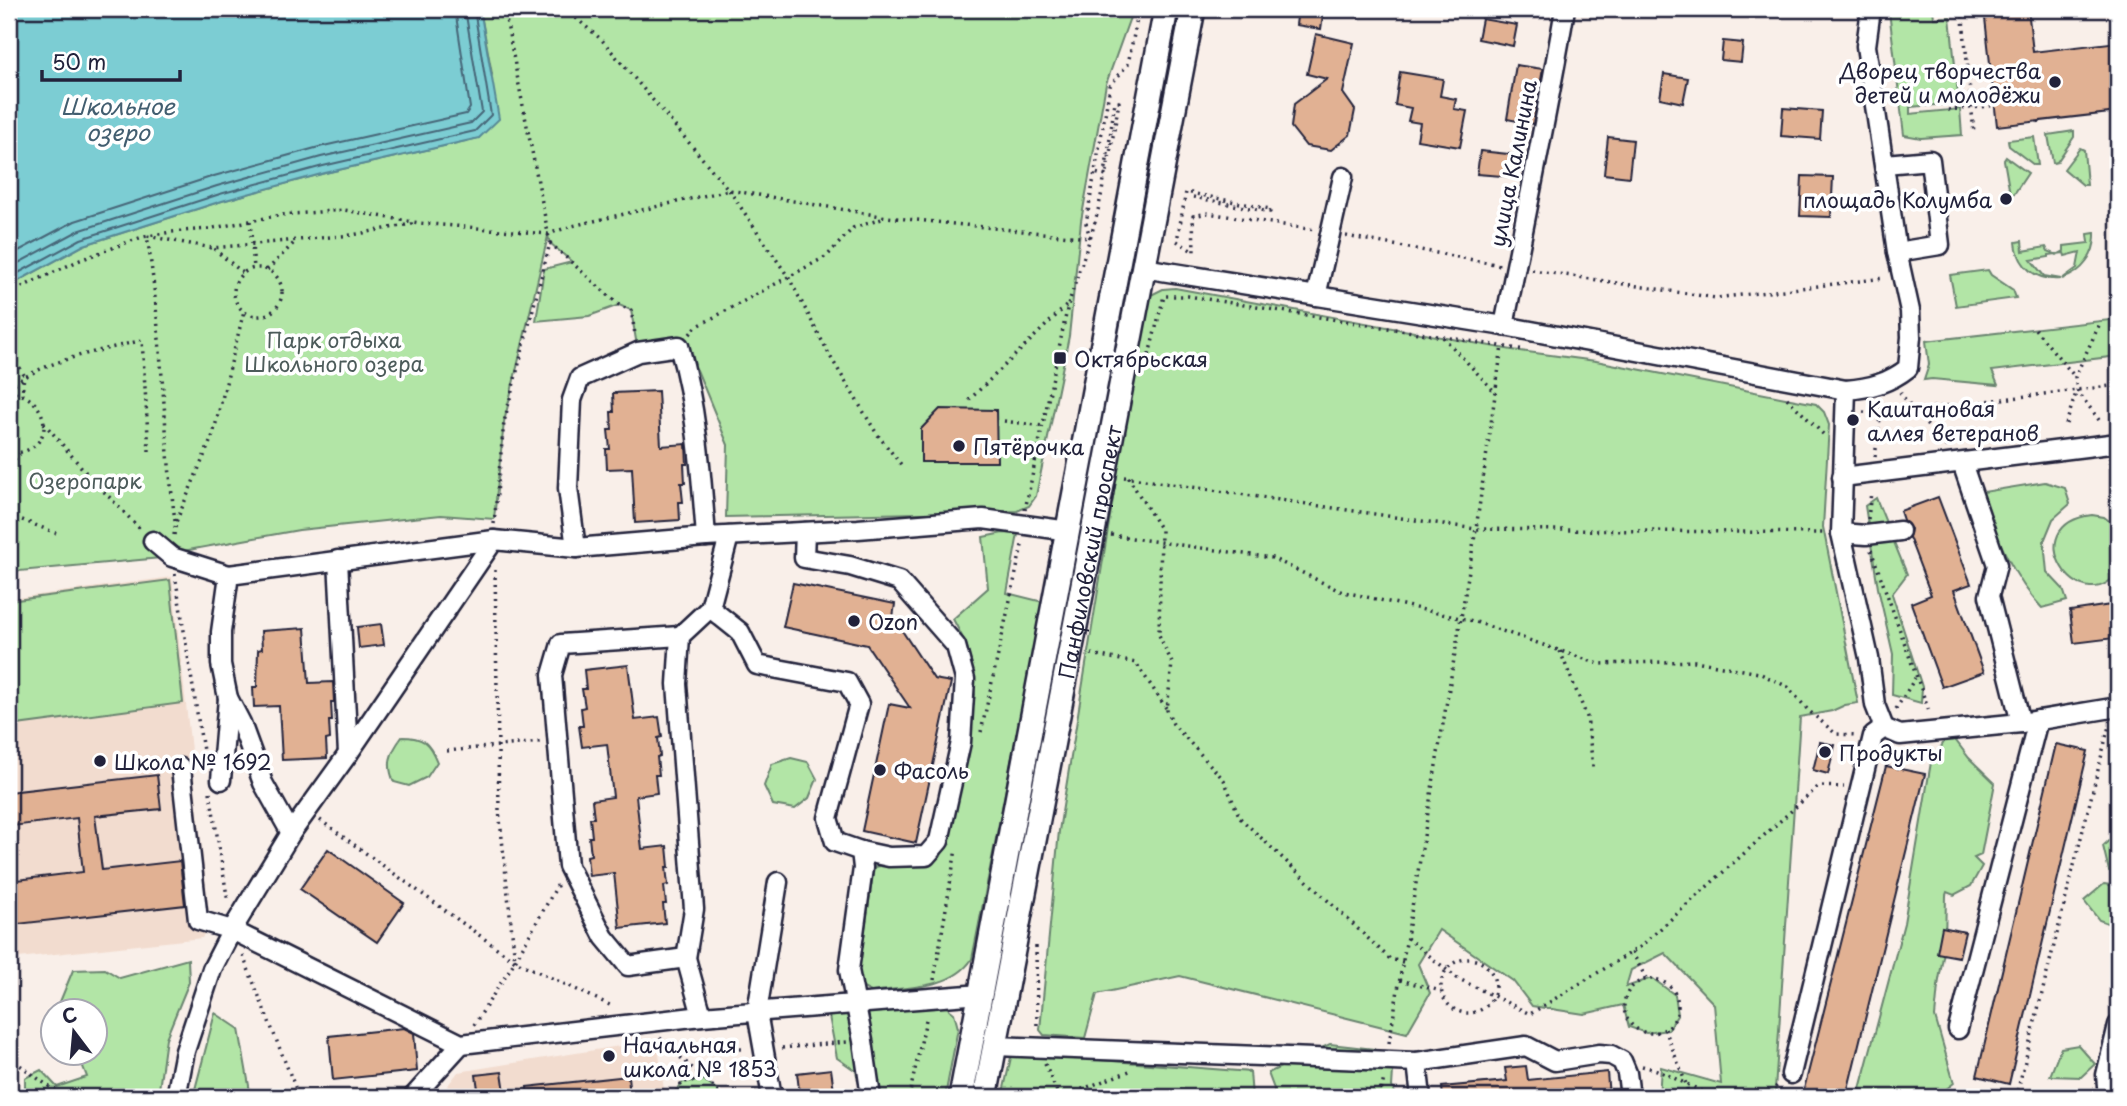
<svg xmlns="http://www.w3.org/2000/svg" width="2127" height="1106" font-family="'Playpen Sans',sans-serif">
	<rect width="100%" height="100%" fill="#f9efe9"/>
	<filter id="ink" filterUnits="userSpaceOnUse"><feTurbulence type="fractalNoise" baseFrequency=".0143" numOctaves="2"/><feDisplacementMap in="SourceGraphic" scale="14" xChannelSelector="R" yChannelSelector="G"/><feConvolveMatrix kernelMatrix="1 2 1 2 8 2 1 2 1" color-interpolation-filters="sRGB"/></filter>
	<g filter="url(#ink)">
		<g fill="#f2dccf">
			<polygon points="172,577 210,923 202,938 9,959 9,599"/>
			<polygon points="657,1040 665,1097 439,1097 458,1072"/>
		</g>
		<g fill="#b2e5a6" stroke="#6a8470" stroke-width="2">
			<polygon points="480,9 1133,9 1106,84 1081,221 1069,336 1036,496 1029,506 1017,511 726,517 728,445 697,370 679,346 638,352 631,310 619,305 589,316 536,321 544,269 572,262 550,243 548,236 504,422 494,519 441,515 299,530 183,551 172,557 9,572 9,286 84,245 222,201 325,173 479,138 492,74"/>
			<polygon points="1933,9 1934,18 1950,17 1959,103 1910,107 1910,114 1960,109 1962,135 1921,138 1904,135 1889,11"/>
			<polygon points="2074,131 2074,137 2057,162 2053,163 2048,135"/>
			<polygon points="2034,137 2038,165 2034,165 2009,146 2008,140"/>
			<polygon points="2080,148 2084,150 2087,185 2083,185 2064,169"/>
			<polygon points="2006,157 2028,173 2014,194 2010,194 2004,160"/>
			<path d="M2095,233C2096,255 2082,273 2062,279L2077,268L2080,252L2065,256L2064,253L2049,255V257L2031,260L2044,276L2061,279C2036,281 2018,267 2016,242L2022,241L2023,251L2046,247L2048,251L2057,255L2064,251V246L2089,243L2088,234Z"/>
			<polygon points="1988,270 1991,275 2013,290 2016,298 1956,306 1950,275"/>
			<polygon points="1175,288 1512,350 1596,361 1816,404 1824,412 1829,425 1823,527 1858,703 1845,705 1832,711 1800,717 1775,1090 1782,1097 1659,1097 1661,1067 1721,1084 1714,1004 1665,953 1631,970 1626,987 1652,978 1675,995 1678,1014 1668,1030 1646,1033 1629,1027 1623,1005 1584,1014 1532,1006 1513,981 1439,930 1418,964 1430,993 1407,1033 1180,976 1097,994 1085,1038 1044,1035 1040,1030 1059,831 1144,307 1149,296 1163,289"/>
			<polygon points="2118,319 2118,356 1992,371 1998,385 1932,379 1924,380 1929,365 1926,341"/>
			<path d="M2045,482L2065,488L2070,504L2053,519L2044,541L2047,572L2063,589L2067,601L2042,608C2013,578 1997,537 1982,499L1983,492Z"/>
			<polygon points="1876,498 1907,574 1892,594 1922,687 1921,703 1892,695 1893,654 1878,588 1865,506"/>
			<path d="M2092,515L2104,517L2118,528V572C2080,624 2014,525 2092,515Z"/>
			<path d="M1003,533L1018,534L1007,593L1043,602L972,959C952,990 904,987 871,992L861,987L858,976L874,867L941,856L975,695L967,646L953,619L988,588L983,537Z"/>
			<polygon points="170,580 183,703 9,726 9,601"/>
			<polygon points="1950,733 1969,758 1995,783 1981,855 1974,858 1982,866 1971,886 1954,895 1947,892 1946,895 1945,945 1938,986 1935,1017 1954,1083 1936,1097 1868,1097 1860,1089 1904,923 1931,762"/>
			<path d="M402,737C423,737 429,742 437,762L427,777L409,786L394,782C386,764 390,753 402,737Z"/>
			<polygon points="791,758 808,762 817,779 809,798 795,809 773,805 764,786 772,764"/>
			<polygon points="2118,832 2118,873 2109,871 2103,846"/>
			<polygon points="2104,884 2118,886 2118,927 2099,920 2084,901"/>
			<polygon points="188,959 189,982 166,1038 158,1097 25,1097 25,1078 41,1070 57,1087 87,1077 78,1054 94,1054 94,1012 59,1011 57,1009 73,970 105,969 120,978"/>
			<polygon points="944,1005 954,1013 958,1028 945,1097 862,1097 856,1071 837,1058 828,1011"/>
			<polygon points="215,1013 239,1029 251,1097 193,1097"/>
			<polygon points="1330,1044 1374,1049 1393,1071 1392,1087 1397,1097 1277,1097 1268,1073"/>
			<polygon points="2078,1045 2095,1064 2081,1077 2050,1076 2061,1048"/>
			<polygon points="1012,1053 1250,1072 1252,1097 1002,1097"/>
			<polygon points="705,1080 718,1091 719,1097 672,1097 683,1082"/>
		</g>
		<polygon fill="#7ccdd3" stroke="#588996" stroke-width="2" points="9,9 480,9 499,119 479,138 325,173 222,201 84,245 9,286"/>
		<g fill="none" stroke-linecap="round" stroke-linejoin="round">
			<g stroke="#466678" stroke-width="2">
				<polyline points="9,256 75,221 214,176 319,147 466,114 470,108 455,9"/>
				<polyline points="9,268 78,231 217,186 321,157 471,123 482,112 465,9"/>
				<polyline points="9,278 81,239 220,194 323,166 475,131 491,115 474,9"/>
			</g>
		</g>
		<g fill="#e1b193" stroke="#22223b" stroke-width="2">
			<polygon points="1298,9 1324,9 1321,29 1296,25"/>
			<polygon points="1984,9 2028,9 2033,52 2118,42 2118,112 1997,126"/>
			<polygon points="1482,19 1517,25 1513,46 1478,39"/>
			<polygon points="1316,34 1354,43 1343,93 1355,110 1350,135 1331,150 1306,146 1291,127 1294,104 1327,79 1307,74"/>
			<polygon points="1723,41 1743,43 1741,62 1721,60"/>
			<polygon points="1516,65 1543,69 1533,124 1507,119"/>
			<polygon points="1400,72 1443,79 1440,96 1456,99 1454,109 1467,111 1460,147 1417,140 1420,123 1408,121 1411,108 1395,105"/>
			<polygon points="1664,74 1688,78 1683,103 1660,98"/>
			<polygon points="1783,108 1822,111 1820,139 1781,136"/>
			<polygon points="1608,137 1633,140 1629,177 1604,174"/>
			<polygon points="1480,151 1517,155 1515,177 1477,174"/>
			<polygon points="1802,176 1833,177 1831,217 1800,216"/>
			<polygon points="658,391 661,446 686,444 687,464 684,464 685,483 681,483 683,502 679,502 680,520 635,523 632,468 607,469 606,449 610,449 608,430 612,430 611,412 614,412 613,393"/>
			<polygon points="940,409 996,410 997,462 921,462 921,429"/>
			<polygon points="1938,497 1971,584 1954,590 1984,672 1942,687 1911,603 1931,595 1909,537 1911,529 1903,520 1900,511"/>
			<polygon points="793,583 895,604 893,617 934,679 951,682 916,843 862,831 889,704 910,708 867,645 783,627"/>
			<polygon points="2111,605 2115,638 2074,643 2070,611"/>
			<polygon points="381,624 384,645 359,648 357,627"/>
			<polygon points="305,628 309,683 333,682 334,702 331,702 332,721 329,721 330,739 326,740 327,758 282,760 279,706 254,707 253,687 257,687 258,650 262,649 261,631"/>
			<polygon points="628,665 635,720 659,717 662,737 658,738 660,756 657,757 659,775 655,775 657,793 636,796 642,849 667,846 669,867 666,867 668,885 664,886 666,904 663,904 665,923 620,928 614,873 589,876 587,856 591,855 589,837 592,837 590,818 594,818 592,800 613,797 607,744 582,747 579,726 583,726 581,708 585,707 582,689 586,689 584,670"/>
			<polygon points="1820,742 1835,745 1828,774 1813,770"/>
			<polygon points="2056,744 2088,751 2009,1084 1977,1076"/>
			<polygon points="1886,766 1925,774 1846,1097 1802,1097"/>
			<polygon points="157,775 161,809 95,816 102,870 180,861 185,905 9,925 9,881 83,872 77,818 12,826 9,792"/>
			<polygon points="328,849 404,903 377,942 300,889"/>
			<polygon points="1942,927 1965,932 1959,957 1937,953"/>
			<polygon points="404,1028 414,1033 417,1071 333,1080 329,1036"/>
			<polygon points="1526,1066 1528,1080 1607,1072 1609,1097 1443,1097 1442,1087 1507,1081 1505,1068"/>
			<polygon points="831,1069 835,1097 800,1097 797,1073"/>
			<polygon points="502,1072 505,1092 479,1096 476,1075"/>
			<polygon points="628,1076 630,1097 527,1097 527,1087"/>
		</g>
		<g fill="none" stroke-linecap="round" stroke-linejoin="round">
			<defs>
				<g id="minor">
					<polyline points="1885,164 1930,160 1940,245 1897,252"/>
					<path d="M1143,268L1504,326L1846,390C1870,388 1889,383 1908,368L1911,337L1910,311L1897,252L1866,46L1871,9"/>
					<polyline points="1316,296 1343,177"/>
					<path d="M1504,326C1525,220 1547,115 1565,9"/>
					<polyline points="1846,390 1841,533 1869,658 1875,705 1884,728 1900,735 2021,723 2118,707"/>
					<polyline points="1962,463 1997,565 1989,596 2021,723"/>
					<polyline points="1842,477 2118,443"/>
					<polyline points="805,532 804,558 850,566 899,581 956,646 965,679 961,742 939,841 926,856 889,857 861,851"/>
					<polyline points="1841,533 1866,535 1900,531"/>
					<polyline points="153,541 172,557 229,575"/>
					<path d="M576,548L568,488L572,400L580,378L638,352L679,346C697,409 701,472 706,537"/>
					<polyline points="338,560 348,754"/>
					<polyline points="710,608 740,632 757,665 847,682 859,704 828,818 835,842 861,851 863,868 849,970 863,1041 871,1097"/>
					<polyline points="680,636 561,644 552,675 568,866 604,937 628,966 686,958"/>
					<polyline points="181,768 198,920 232,930 461,1044 702,1016 981,994"/>
					<polyline points="221,780 228,698"/>
					<polyline points="291,833 263,783 241,723 228,698 221,664 221,632 229,575 494,540"/>
					<polyline points="702,1016 686,958 694,909 677,684 680,636 710,608 729,536"/>
					<polyline points="1958,1029 2038,720"/>
					<polyline points="996,1046 1417,1062 1526,1046 1555,1061 1599,1054 1611,1055 1622,1061 1627,1073 1630,1097"/>
					<polyline points="1417,1062 1421,1097"/>
					<polyline points="1791,1074 1873,736 1884,728"/>
					<polyline points="176,1097 185,1051 212,969 232,930 291,833 348,754 494,540 576,548 706,537 858,529 983,519 1069,531"/>
					<polyline points="413,1097 461,1044"/>
					<polyline points="772,1097 757,1012 778,882"/>
					<polyline points="2108,1097 2106,1075 2118,1025"/>
				</g>
				<g id="major">
					<polyline points="961,1097 1166,9"/>
					<path id="s1" d="M985,1097L1193,9"/>
				</g>
			</defs>
			<use href="#minor" stroke="#22223b" stroke-width="23"/>
			<use href="#major" stroke="#22223b" stroke-width="28"/>
			<g stroke="#22223b" stroke-width="3.5" stroke-dasharray="2 5" stroke-linecap="butt">
				<polyline points="565,9 602,40 729,190 789,278 830,356 877,434 903,467"/>
				<polyline points="1962,9 1974,133"/>
				<polyline points="1948,110 1991,106"/>
				<polyline points="2039,121 2040,126"/>
				<polyline points="1193,197 1270,212 1270,209 1186,192 1177,241 1194,252 1193,216 1208,213 1315,230"/>
				<polyline points="250,221 254,268"/>
				<polyline points="1346,236 1500,265"/>
				<polyline points="550,243 619,305 631,310 635,334"/>
				<polyline points="214,249 243,273"/>
				<circle cx="258" cy="292" r="24"/>
				<polyline points="267,270 294,243"/>
				<polyline points="1532,270 1716,298 1885,278"/>
				<path d="M9,293L80,260L142,237L171,232L208,229L281,215L344,210L419,223L548,234L572,226L729,190L887,217L1090,238C1105,195 1108,146 1115,102H1119L1106,176L1095,173"/>
				<polyline points="2035,329 2075,377"/>
				<polyline points="690,334 696,327 827,256 853,228 885,218"/>
				<polyline points="1443,337 1496,393"/>
				<polyline points="9,349 24,375 22,395"/>
				<polyline points="1149,355 1164,296 1188,296 1525,350"/>
				<path d="M9,388C44,359 99,352 142,340L149,451"/>
				<path d="M9,390C19,393 31,398 37,406C55,431 36,455 9,453"/>
				<polyline points="1900,392 1913,410 2118,385"/>
				<polyline points="1787,398 1826,437"/>
				<polyline points="969,400 1066,306"/>
				<polyline points="1863,412 1881,414 1913,410 1947,447"/>
				<polyline points="2099,420 2077,390 2075,377 2101,321"/>
				<polyline points="1004,421 1043,426"/>
				<polyline points="44,423 88,475 141,530"/>
				<polyline points="2066,424 2077,390"/>
				<polyline points="1875,457 1882,402"/>
				<polyline points="9,464 20,454"/>
				<polyline points="1124,477 1476,529 1823,533"/>
				<polyline points="1128,477 1161,530 1159,635 1172,663 1167,710 1173,724 1224,780 1240,818 1390,959 1403,962"/>
				<polyline points="1025,510 1068,305 1090,238 1086,223 1110,86 1128,64 1139,9"/>
				<polyline points="9,515 56,533"/>
				<polyline points="1868,519 1871,492"/>
				<path d="M175,521C163,426 162,331 147,236L212,248L352,235L417,223"/>
				<polyline points="494,524 504,422 550,243 504,9"/>
				<polyline points="174,535 176,522 213,435 244,311"/>
				<polyline points="1111,535 1272,558 1340,591 1473,621 1599,664 1695,661 1759,673 1788,687 1808,710 1836,734 1857,735"/>
				<polyline points="1871,550 1930,714"/>
				<polyline points="495,570 499,810 515,961"/>
				<polyline points="175,574 204,757"/>
				<polyline points="1560,651 1587,717 1593,767"/>
				<polyline points="1091,654 1136,663 1166,708"/>
				<polyline points="1896,709 1915,678"/>
				<polyline points="981,732 1023,541"/>
				<polyline points="447,751 540,742"/>
				<polyline points="210,792 228,902"/>
				<polyline points="320,820 515,961 614,1007"/>
				<polyline points="1407,938 1457,978 1530,1014 1640,947 1819,786 1844,787"/>
				<polyline points="1036,946 1037,1030"/>
				<polyline points="1632,952 1647,980"/>
				<polyline points="243,956 299,1097"/>
				<circle cx="1468" cy="986" r="27"/>
				<circle cx="1651" cy="1006" r="27"/>
				<polyline points="934,980 956,849"/>
				<polyline points="1400,980 1441,991"/>
				<polyline points="474,1025 515,961 558,884"/>
				<polyline points="1665,1029 1686,1084 1689,1097"/>
				<polyline points="660,1038 670,1048 746,1049"/>
				<polyline points="1389,1043 1476,529 1502,346"/>
				<polyline points="670,1048 718,1091 719,1097"/>
				<polyline points="782,1048 847,1042"/>
				<polyline points="9,1057 63,1097"/>
				<polyline points="1045,1064 1059,1097"/>
				<polyline points="1642,1066 1657,1070 1714,1097"/>
				<polyline points="672,1097 683,1082 704,1080"/>
				<polyline points="909,1097 927,1015"/>
				<polyline points="1062,1097 1132,1070"/>
				<polyline points="1380,1097 1384,1078"/>
				<polyline points="1765,1097 1779,1084"/>
				<polyline points="2016,1097 2109,726"/>
			</g>
			<use href="#minor" stroke="#fff" stroke-width="18"/>
			<use href="#major" stroke="#fff" stroke-width="23"/>
		</g>
	</g>
	<g fill="#22223b" stroke="#fff" stroke-width="2.5">
		<circle cx="2055" cy="82" r="7"/>
		<circle cx="2006" cy="199" r="7"/>
		<rect x="1053" y="351" width="14" height="14" rx="3.5"/>
		<circle cx="1853" cy="420" r="7"/>
		<circle cx="959" cy="446" r="7"/>
		<circle cx="854" cy="621" r="7"/>
		<circle cx="1825" cy="752" r="7"/>
		<circle cx="100" cy="761" r="7"/>
		<circle cx="880" cy="770" r="7"/>
		<circle cx="609" cy="1056" r="7"/>
	</g>
	<g text-anchor="middle" dominant-baseline="central" stroke-width="7" stroke-linejoin="round" paint-order="stroke">
		<g font-size="21" fill="#22223b" stroke="#fff" text-anchor="start">
			<text x="2041" y="70" text-anchor="end">Дворец творчества<tspan x="2041" dy="24">детей и молодёжи</tspan></text>
			<text x="1992" y="199" text-anchor="end">площадь Колумба</text>
			<text x="1074" y="358">Октябрьская</text>
			<text x="1867" y="408">Каштановая<tspan x="1867" dy="24">аллея ветеранов</tspan></text>
			<text x="973" y="446">Пятёрочка</text>
			<text x="868" y="621">Ozon</text>
			<text x="1839" y="752">Продукты</text>
			<text x="114" y="761">Школа № 1692</text>
			<text x="894" y="770">Фасоль</text>
			<text x="623" y="1044">Начальная<tspan x="623" dy="24">школа № 1853</tspan></text>
		</g>
		<g font-size="21" fill="#22223b" stroke="#fff">
			<text transform="translate(1512 163) rotate(-79)">улица Калинина</text>
			<text stroke="none"><textPath href="#s1" startOffset="555">Панфиловский проспект</textPath></text>
		</g>
		<g font-size="21" fill="#4d5c5b" stroke="#fff">
			<text x="334" y="339">Парк отдыха<tspan x="334" dy="24">Школьного озера</tspan></text>
			<text x="85" y="480">Озеропарк</text>
		</g>
		<g font-size="23" font-style="italic" fill="#425e70" stroke="#fff">
			<text x="118" y="105">Школьное<tspan x="118" dy="26">озеро</tspan></text>
		</g>
	</g>
	<rect width="2127" height="1106" fill="none" stroke="#fff" stroke-width="35"/>
	<rect x="18" y="18" width="2092" height="1071" fill="none" stroke="#22223b" stroke-width="2.5" filter="url(#ink)"/>
	<g transform="translate(74 1032) rotate(344)"><circle r="33" fill="#ffffff" stroke="#a7a7b1" stroke-width="2"/>
	<path d="M0-5L12 26L0 18L-12 26Z" fill="#22223b"/>
	<text y="-10" font-size="19" font-weight="bold" text-anchor="middle" fill="#22223b">С</text>
	</g>
	<path d="M42 70v10h138v-10" fill="none" stroke="#22223b" stroke-width="3.5"/>
	<text x="52" y="70" font-size="21" fill="#22223b" stroke="#ffffff" stroke-width="5" paint-order="stroke">50 m</text>
</svg>
